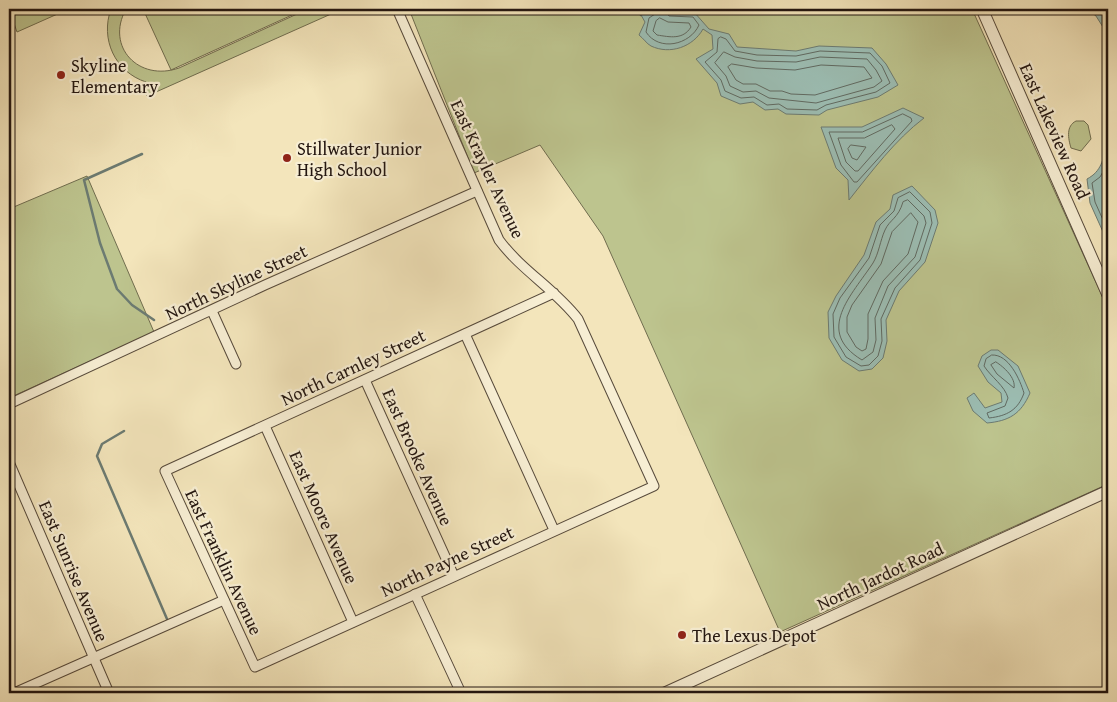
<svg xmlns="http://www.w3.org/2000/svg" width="1117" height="702" font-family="'Gentium Book Plus',serif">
	<rect width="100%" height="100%" fill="#f3e5bb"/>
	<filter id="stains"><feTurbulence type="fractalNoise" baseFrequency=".004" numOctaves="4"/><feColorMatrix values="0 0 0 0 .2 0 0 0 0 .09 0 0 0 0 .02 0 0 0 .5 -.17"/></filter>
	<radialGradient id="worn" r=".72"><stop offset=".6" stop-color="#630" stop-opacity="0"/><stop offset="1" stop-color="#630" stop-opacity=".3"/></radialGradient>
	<g fill="#bdc48e" stroke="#706d4f">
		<polygon points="9,9 61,9 62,12 17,32"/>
		<path d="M111,9H126C105,47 139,82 179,68L308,9L340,10L147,96L142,85L146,82C115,72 100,39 111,9Z"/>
		<polygon points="143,9 303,9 303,10 171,70"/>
		<polygon points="409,9 972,9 1108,309 1108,484 780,632 603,236 540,145 474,173"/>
		<path d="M1076,121H1084L1088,125L1091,139L1081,151L1071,148C1068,138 1066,126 1076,121Z"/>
		<polygon points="87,176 154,332 9,398 9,209"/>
	</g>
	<g fill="#9cbeb4" stroke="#6c7b72">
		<path d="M655,9L694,12L709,29L729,34L737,47L796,51L819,46L872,48L886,64L898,85L878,97L827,110L819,115L786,114L778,109L765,110L753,102L740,104L721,96L717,83L696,59L713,49L712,35L703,29C693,47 670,55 651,46C647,44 643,38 639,35L645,22L641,15Z"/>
		<polygon points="1087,9 1108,9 1108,35 1096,16"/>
		<path d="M1108,52V106C1100,89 1103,69 1108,52Z"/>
		<path d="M903,108L924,118C895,140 872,171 849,200L848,180L836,168L821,127H862Z"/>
		<path d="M1108,145V243L1090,203L1087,179C1102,171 1102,160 1108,145Z"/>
		<polygon points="912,186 935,210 938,223 925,262 899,291 886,320 887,341 883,358 872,369 859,371 842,360 829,338 828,312 836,296 864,255 876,222 890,209 893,195"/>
		<path d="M991,350H998L1018,366L1030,393C1021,414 1009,421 987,423L973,411L967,398L974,393L985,408L1002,402L1001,393L988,382L978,366L982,356Z"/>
	</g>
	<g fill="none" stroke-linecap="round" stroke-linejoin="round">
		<g stroke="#606a62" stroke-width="1">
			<path d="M656,9L655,14L649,18L646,32C659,52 690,45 699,25L693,17L669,16L664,9"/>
			<path d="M660,18L668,22L689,23L691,27C683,40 670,37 657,35L653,31L656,21Z"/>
			<polygon points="721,37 726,39 735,51 757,55 796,56 820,51 870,53 882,66 890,83 876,92 826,105 817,110 787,109 779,104 767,105 754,97 741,98 725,91 721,80 705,62 717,52 718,39"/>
			<polygon points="724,52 735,57 757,61 796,62 820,57 867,59 876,70 882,81 874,87 816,103 769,98 756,91 743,92 730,86 726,76 715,63"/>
			<polygon points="732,64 756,68 795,70 821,65 864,67 872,78 815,95 791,94 782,91 770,91 756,84 743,84 736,80 728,67"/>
			<polygon points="903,114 911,118 912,121 857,182 854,182 841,165 829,132 862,132"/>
			<polygon points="892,125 895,129 858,171 855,171 846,162 838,138 864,138"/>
			<polygon points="851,145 866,147 857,160 852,158 848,149"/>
			<polyline points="1108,163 1100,177 1092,183 1095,202 1108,231"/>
			<polygon points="910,192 930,212 932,223 920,260 895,288 881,319 882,341 878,356 869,365 861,366 846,357 834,337 833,314 840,298 869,258 880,225 894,211 898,198"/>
			<path d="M908,200L924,216L926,223L915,257L888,286L875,318L876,340L873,352L862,360C814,331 852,295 873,263C879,253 880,241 885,230C890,219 898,219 903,202Z"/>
			<polygon points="911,213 918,222 908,254 883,281 868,314 868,339 866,349 862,351 856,347 847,332 847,317 852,305 881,264 892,232"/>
			<path d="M992,355C1009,354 1020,380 1024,393C1018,410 1007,416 989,418L987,413L1005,406L1008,398C1005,386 991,377 984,366L986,359Z"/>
			<path d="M996,362C1004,367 1016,378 1014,388L997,374L991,365Z"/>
		</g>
		<g stroke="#6c7b72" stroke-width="2.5">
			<polyline points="636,9 641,15"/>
			<polyline points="142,154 84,180 100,243 117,289 132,305 154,320"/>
			<polyline points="124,431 102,444 97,456 167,619"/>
		</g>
		<defs>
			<g id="minor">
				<path d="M397,9L499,240C522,271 555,289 578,319L654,486L255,667L165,471L554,293"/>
				<polyline points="212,311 236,364"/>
				<polyline points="465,334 554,530"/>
				<polyline points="365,380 454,576"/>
				<polyline points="9,404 265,285 477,191"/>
				<polyline points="265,426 353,622"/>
				<polyline points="9,462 109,693"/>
				<polyline points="415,594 461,693"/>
				<polyline points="14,693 224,600"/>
			</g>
			<g id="tertiary">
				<polyline points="982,9 1108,295"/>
				<polyline points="665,693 1108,491"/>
			</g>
		</defs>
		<use href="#minor" stroke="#574a3b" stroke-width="11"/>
		<use href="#tertiary" stroke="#574a3b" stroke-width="13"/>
		<use href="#minor" stroke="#f7eed3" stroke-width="9"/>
		<use href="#tertiary" stroke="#f7eed3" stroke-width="11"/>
	</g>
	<g fill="#8f2418" stroke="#f7eed3" stroke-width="2">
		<circle cx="61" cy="75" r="5"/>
		<circle cx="287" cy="158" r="5"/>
		<circle cx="682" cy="635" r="5"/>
	</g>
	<g text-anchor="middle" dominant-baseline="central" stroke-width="4.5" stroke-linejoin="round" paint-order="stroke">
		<g font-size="18" fill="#231610" stroke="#f7eed3" text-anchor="start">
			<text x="71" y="65">Skyline<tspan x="71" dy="21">Elementary</tspan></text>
			<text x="297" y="148">Stillwater Junior<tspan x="297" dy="21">High School</tspan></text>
			<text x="692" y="635">The Lexus Depot</text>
		</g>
		<g font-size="18" fill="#231610" stroke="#f7eed3">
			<text transform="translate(1055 131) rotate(66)">East Lakeview Road</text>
			<text transform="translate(488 169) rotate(65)">East Krayler Avenue</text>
			<text transform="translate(236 282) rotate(-25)">North Skyline Street</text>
			<text transform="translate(353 367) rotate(-25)">North Carnley Street</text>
			<text transform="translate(418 457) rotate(66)">East Brooke Avenue</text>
			<text transform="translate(324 517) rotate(66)">East Moore Avenue</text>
			<text transform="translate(447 561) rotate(-25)">North Payne Street</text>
			<text transform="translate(224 562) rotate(65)">East Franklin Avenue</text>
			<text transform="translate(74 571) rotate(67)">East Sunrise Avenue</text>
			<text transform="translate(880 576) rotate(-25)">North Jardot Road</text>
		</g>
	</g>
	<rect width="1117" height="702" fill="none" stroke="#f3e5bb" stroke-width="30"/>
	<rect x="10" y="10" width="1097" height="682" fill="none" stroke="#231610" stroke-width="2.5"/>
	<rect x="15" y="15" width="1087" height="672" fill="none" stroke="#231610"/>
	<rect width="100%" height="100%" filter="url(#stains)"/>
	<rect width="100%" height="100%" fill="url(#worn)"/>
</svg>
